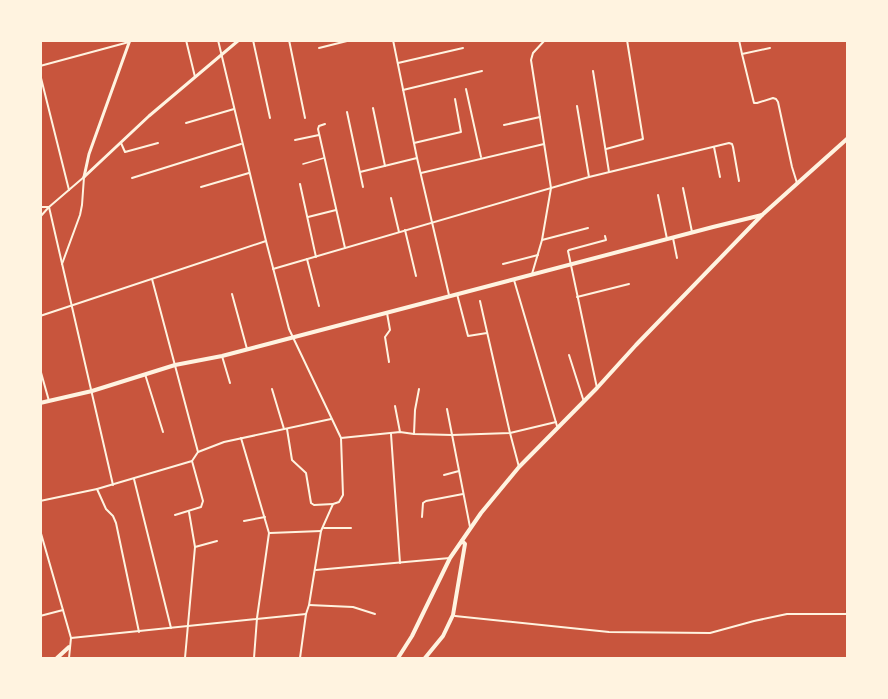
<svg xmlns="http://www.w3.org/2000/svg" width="888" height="699" font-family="'Work Sans',sans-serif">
	<rect width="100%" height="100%" fill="#c8553d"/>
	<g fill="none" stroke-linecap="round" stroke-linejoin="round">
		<g stroke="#8f3625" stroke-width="1.5">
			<polyline points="846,611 848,609"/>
			<polyline points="847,618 848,619"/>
			<polyline points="848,636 848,641"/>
		</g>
		<polyline stroke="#fff3e0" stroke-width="1.5" points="303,164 324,158"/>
		<g stroke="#fff3e0" stroke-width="2">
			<polyline points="739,40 742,54"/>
			<polyline points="503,264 538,255"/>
			<polyline points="40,369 49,401"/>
		</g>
		<g stroke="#fff3e0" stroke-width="2">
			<polyline points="186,40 195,77"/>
			<polyline points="218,40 266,241 289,329 341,438 343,495 339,502 333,504 321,531 309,605 306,614 300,658"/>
			<polyline points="253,40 270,118"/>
			<polyline points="289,40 305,118"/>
			<polyline points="393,40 417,158 449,295"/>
			<polyline points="319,48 351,40"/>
			<polyline points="770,48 742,54 754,103 757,103 773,98 776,99 778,102 792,167 797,183"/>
			<polyline points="398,63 463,48"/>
			<polyline points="40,66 129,42"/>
			<polyline points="593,71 609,172"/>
			<polyline points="40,74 69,190"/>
			<polyline points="466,89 481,157"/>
			<polyline points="403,90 482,71"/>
			<polyline points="577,106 589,177"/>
			<polyline points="373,108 385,166"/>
			<polyline points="347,112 363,187"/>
			<polyline points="186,123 234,109"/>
			<polyline points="325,124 319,126 318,129 345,248"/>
			<polyline points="504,125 540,117"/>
			<polyline points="295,140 319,135"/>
			<polyline points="121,143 125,152 158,143"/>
			<polyline points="414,143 461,132 455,99"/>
			<polyline points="714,147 720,177"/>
			<polyline points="606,149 643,139 627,40"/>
			<polyline points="360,172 417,158"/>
			<polyline points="421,173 544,144"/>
			<polyline points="132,178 241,144"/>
			<polyline points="300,184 316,257"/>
			<polyline points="201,187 249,173"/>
			<polyline points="683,188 692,232"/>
			<polyline points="658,195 667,239"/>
			<polyline points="391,198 399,232"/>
			<polyline points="40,207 49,207"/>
			<polyline points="49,207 113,485"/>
			<polyline points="40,217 49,207 84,177"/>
			<polyline points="308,217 336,210"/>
			<polyline points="405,230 416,276"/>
			<polyline points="673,238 677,258"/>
			<polyline points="542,240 588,228"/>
			<polyline points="307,259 319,306"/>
			<polyline points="62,264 80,215 82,205 84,177"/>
			<polyline points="273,269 589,177 729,143 732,144 733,147 739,181"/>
			<polyline points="532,274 542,240 551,188 531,60 533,53 545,40"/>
			<polyline points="152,279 198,452"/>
			<polyline points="514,280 557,426"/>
			<polyline points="232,294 247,349"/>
			<polyline points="457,294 468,336 487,333"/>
			<polyline points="577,297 629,284"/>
			<polyline points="480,301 510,433 519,467"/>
			<polyline points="387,313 390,330 385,337 389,362"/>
			<polyline points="40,316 266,241"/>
			<polyline points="569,355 584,402"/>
			<polyline points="222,356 230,383"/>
			<polyline points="145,374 163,432"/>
			<polyline points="597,388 568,251 569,250 606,240 605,236"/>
			<polyline points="272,389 284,429"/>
			<polyline points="395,406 400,432"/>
			<polyline points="447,409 470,527"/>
			<polyline points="287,429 292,460 306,473 311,503 314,505 333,504"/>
			<polyline points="391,434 400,563"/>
			<polyline points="414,434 415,410 419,389"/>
			<polyline points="241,438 269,533 257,618 254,658"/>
			<polyline points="341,438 400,432 414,434 452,435 510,433 556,422"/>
			<polyline points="444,475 459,471"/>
			<polyline points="134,479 171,628"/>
			<polyline points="97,489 106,509 113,516 116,523 139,632"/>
			<polyline points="40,501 97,489 192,461 198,452 224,442 331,419"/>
			<polyline points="175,515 201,507 203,501 192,461"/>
			<polyline points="422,517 423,503 426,501 463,494"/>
			<polyline points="244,521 265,517"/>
			<polyline points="324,528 351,528"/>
			<polyline points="40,530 71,638 69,658"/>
			<polyline points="270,533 321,531"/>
			<polyline points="195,547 217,541"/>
			<polyline points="316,570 450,558"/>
			<polyline points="309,605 353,607 375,614"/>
			<polyline points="40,616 63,610"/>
			<polyline points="455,616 609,632 710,633 754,621 787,614 848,614"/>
			<polyline points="71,638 306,614"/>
			<polyline points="185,658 195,547 189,512"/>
		</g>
		<g stroke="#fff3e0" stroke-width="3">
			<polyline points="84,177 149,116 239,40"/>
			<polyline points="84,177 89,154 130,40"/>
		</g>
		<g stroke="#fff3e0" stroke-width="4">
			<polyline points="40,403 92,391 175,365 222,356 713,227 762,215"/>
			<polyline points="57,658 69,647"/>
			<polyline points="398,658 412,636 450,558 481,513 519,467 597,388 636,345 762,215 848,138"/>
			<polyline points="425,658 443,636 453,615 465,544 462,541"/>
		</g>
	</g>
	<rect width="888" height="699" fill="none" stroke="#fff3e0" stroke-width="84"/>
</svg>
